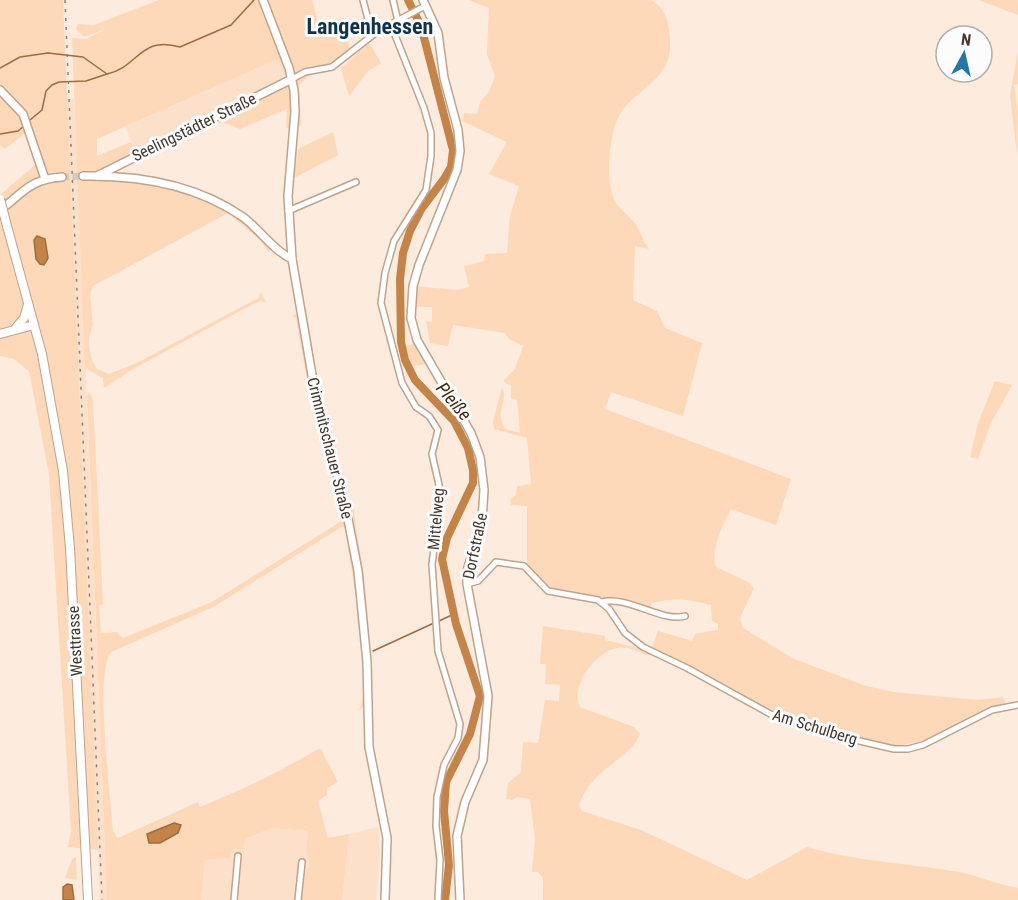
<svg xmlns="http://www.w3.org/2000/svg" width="1018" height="900" font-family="'Roboto Condensed',sans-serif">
	<rect width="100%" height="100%" fill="#fdebdd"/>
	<g fill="#fde0c9">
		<polygon points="278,59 286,78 218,117 138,156 125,127"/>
		<polygon points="66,99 74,99 78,184 107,900 100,900"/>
		<polygon points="378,827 380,849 376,900 342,900 349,834"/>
		<polygon points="271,828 308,831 306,851 310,866 304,873 301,900 201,900 205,860 229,852 245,839"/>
	</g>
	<g fill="#fdd8b9" fill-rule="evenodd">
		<path d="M0,0H63L98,850L68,847L71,832L49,474L29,371L14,359L0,356V195L35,165L25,133L5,149L0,145ZM44,238L48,255L44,265L38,263L34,240Z"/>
		<path d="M159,0H312L318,22L344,18L350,52L327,66L310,67V75L299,85L301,126L286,128L287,109L240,129L222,122L114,170L120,173C193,185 225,189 278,244L268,252L261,241L228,213L93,286L90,294L93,326C86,337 89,359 97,369L109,374L139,362L258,298L261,292L266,303L261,301L253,304L133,369L104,388L103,378L85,368L72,38L86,39L106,29L84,37L76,29L78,24L94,25ZM278,59L286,78L218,117L138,155L131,142L97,156V139Z"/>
		<path d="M469,0H651C663,7 667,16 669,30C678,85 633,84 617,120C609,138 605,183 615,201C620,210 630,216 636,225C641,233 643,242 649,249L635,246L633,300L657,311L665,328L702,343L683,416L611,392L605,409L791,479L776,525L731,509C723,524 710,550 716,567L748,582L754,588L740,618L743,628L794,659L866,686L893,692L978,700L1003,697L1006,704L987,709L924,741L895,746L835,732L766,709L652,648L658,631L692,641L695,634L718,630V624L712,621L711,605C689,599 674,597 652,603L650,609L552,591L527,567V506L511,505L510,499L516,495L517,486L531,484L527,438L494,429L493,421L502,387C509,404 494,410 505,429L520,433L517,400L511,399V385L505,383L504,380L515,369L523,346L509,339L505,333L453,325L448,346L430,343L426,321L432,322V307H412L413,286L457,290L469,287L464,266L484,261L485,254L507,253L510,216L519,186L489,174L507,142L462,121L464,113L477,114L480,102L489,92L495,76L487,54L489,8Z"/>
		<polygon points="979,0 1018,0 1018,15"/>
		<polygon points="369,43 381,63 368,71 349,96 341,68"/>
		<polygon points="1018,51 1018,84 1014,85 1018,111 1017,155 1010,95"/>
		<polygon points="333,132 338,155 294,178 298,149"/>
		<path d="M306,308L318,382L347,498L354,506C355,530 361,552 364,576C368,618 372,660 371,702L359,710C374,681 350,564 345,529L343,526L213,607L111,652C94,672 111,800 113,831L118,838L198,802L200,807C242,790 281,771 320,748L338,782L327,788V795L318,801L328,838L349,834L342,900H301L304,873L310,866L306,851L308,831L271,828L245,839L243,849H233L229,858L205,860L201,900H107L87,394H91L93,401L103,604L99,606L101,633L117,632L123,638L212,602L340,522L342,515L308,386L296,318L292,316Z"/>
		<polygon points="415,343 427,364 412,366 404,347"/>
		<polygon points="995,381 1012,385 991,423 978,459 970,457 978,423"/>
		<path d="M543,626L605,636V640L651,651L649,656C639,652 629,646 617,648C596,651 569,687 580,707L634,727L640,734C629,761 593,766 579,805L582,811L641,830L747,880L807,847C858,862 908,863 959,872C979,876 998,885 1018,888V900H543V878L538,872H532L535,838L530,799L517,797L512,800L506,799L508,783L521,772L523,742L538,743L545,700L559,701L560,685L545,684L546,664H540Z"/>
		<polygon points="76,857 77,880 65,878 72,859"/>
	</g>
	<g fill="#c48449" stroke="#9d6d41" stroke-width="1.5">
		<polygon points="37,236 45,239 48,258 44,265 40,264 36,259 34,240"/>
		<polygon points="174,823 181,825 178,833 160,843 149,843 147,834"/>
		<polygon points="67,884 72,885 74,900 63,900 63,887"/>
	</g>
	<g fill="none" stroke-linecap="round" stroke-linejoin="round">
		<g stroke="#9d6d41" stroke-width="1.5">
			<path d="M0,68L20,57L48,53L83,57L107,74C139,67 140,35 180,47L231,25L254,0"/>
			<polyline points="30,120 42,110 46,91 52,85 59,82 86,81 107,74"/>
			<polyline points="0,134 18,131 24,126"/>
			<polyline points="439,621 454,614"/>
			<polyline points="373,651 434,623"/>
		</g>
		<polyline stroke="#c48449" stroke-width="8" points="408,0 421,26 453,150 451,167 444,179 422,208 410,231 403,253 400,279 401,342 405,360 415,380 454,421 468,448 473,470 473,483 447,538 442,559 456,624 480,696 470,734 446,782 444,811 449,865 445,900"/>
		<polyline stroke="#d8c7ba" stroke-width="7" stroke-dasharray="7 3.5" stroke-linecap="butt" points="62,177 83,176"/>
		<defs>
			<g id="minor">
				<polyline points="363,0 372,35"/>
				<polyline points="393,0 398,21"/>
				<polyline points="391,25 424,108 431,133 431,156 426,190 394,241 385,273 381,303 402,383 416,407 429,416 438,430 432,454 441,494 432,564 438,651 460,724 458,738 444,765 437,797 436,826 440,860 438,900"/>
				<polyline points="292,79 305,72 332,67 378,31 425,6"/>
				<polyline points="288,211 356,182"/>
				<polyline points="467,584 478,581 496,562 524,566 548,591 598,600 609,609 625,633 643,647 687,668 774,716 838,736 894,749 908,749 923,745 992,710 1018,705"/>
				<path d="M601,602C628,595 662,623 685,616"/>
				<polyline points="234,900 238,856"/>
				<polyline points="298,900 302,862"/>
			</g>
			<g id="tertiary">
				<polyline points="263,0 289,68 294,90 295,112 288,196 292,259 312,375 347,514 358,571 367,662 369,747 387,838 385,900"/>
				<polyline points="423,0 438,33 444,78 458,130 460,151 457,170 419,265 413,286 411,318 417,340 471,433 480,457 484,490 482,521 467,571 467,584 488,696 483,760 465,802 457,836 460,900"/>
				<polyline points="0,90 23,114 45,179"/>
				<path d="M83,176C138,175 197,185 243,217C259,229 274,251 292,259"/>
				<polyline points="97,176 292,79"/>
				<path d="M0,210C23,193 30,179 62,177"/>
			</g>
			<g id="secondary">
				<polyline points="7,226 42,354 63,471 70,548 88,900"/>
				<polyline points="14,330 24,318 28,304"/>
				<polyline points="0,334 34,325"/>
			</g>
		</defs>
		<use href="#minor" stroke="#bfa38d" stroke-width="8"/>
		<use href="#tertiary" stroke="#bfa38d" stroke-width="10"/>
		<use href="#secondary" stroke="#bfa38d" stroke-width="10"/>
		<use href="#minor" stroke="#fff" stroke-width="5"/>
		<use href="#tertiary" stroke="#fff" stroke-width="7"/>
		<use href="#secondary" stroke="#fff" stroke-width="8"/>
		<polyline stroke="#908277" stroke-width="1.5" stroke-dasharray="3 6" stroke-linecap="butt" points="65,0 102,900"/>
		<defs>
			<polyline id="secondary-bridge" points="0,199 7,226"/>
		</defs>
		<use href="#secondary-bridge" stroke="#bfa38d" stroke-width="10" stroke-linecap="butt"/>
		<use href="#secondary-bridge" stroke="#fff" stroke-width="8"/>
	</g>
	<g text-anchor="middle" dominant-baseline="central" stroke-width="6" stroke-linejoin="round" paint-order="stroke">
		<g font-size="16" fill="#43382f" stroke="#fcfcfc">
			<text transform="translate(194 127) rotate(-26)">Seelingstädter Straße</text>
			<text transform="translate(330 448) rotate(76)">Crimmitschauer Straße</text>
			<text transform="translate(436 519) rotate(-85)">Mittelweg</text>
			<text transform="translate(475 546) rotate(-78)">Dorfstraße</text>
			<text transform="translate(75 641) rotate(-93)">Westtrasse</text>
			<text transform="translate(815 727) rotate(17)">Am Schulberg</text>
		</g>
		<g font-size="18" font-style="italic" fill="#41260c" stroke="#fcfcfc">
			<text transform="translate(454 401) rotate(50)">Pleiße</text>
		</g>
		<g font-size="22" font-weight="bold" fill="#0e334b" stroke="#fcfcfc">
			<text x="370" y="26">Langenhessen</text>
		</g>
	</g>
	<g transform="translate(964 54) rotate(8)"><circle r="28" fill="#fcfcfc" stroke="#b2aeaa" stroke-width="1.5"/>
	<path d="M0-4.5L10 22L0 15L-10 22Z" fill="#2575a6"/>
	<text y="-9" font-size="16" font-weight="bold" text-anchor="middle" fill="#43382f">N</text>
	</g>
</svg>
